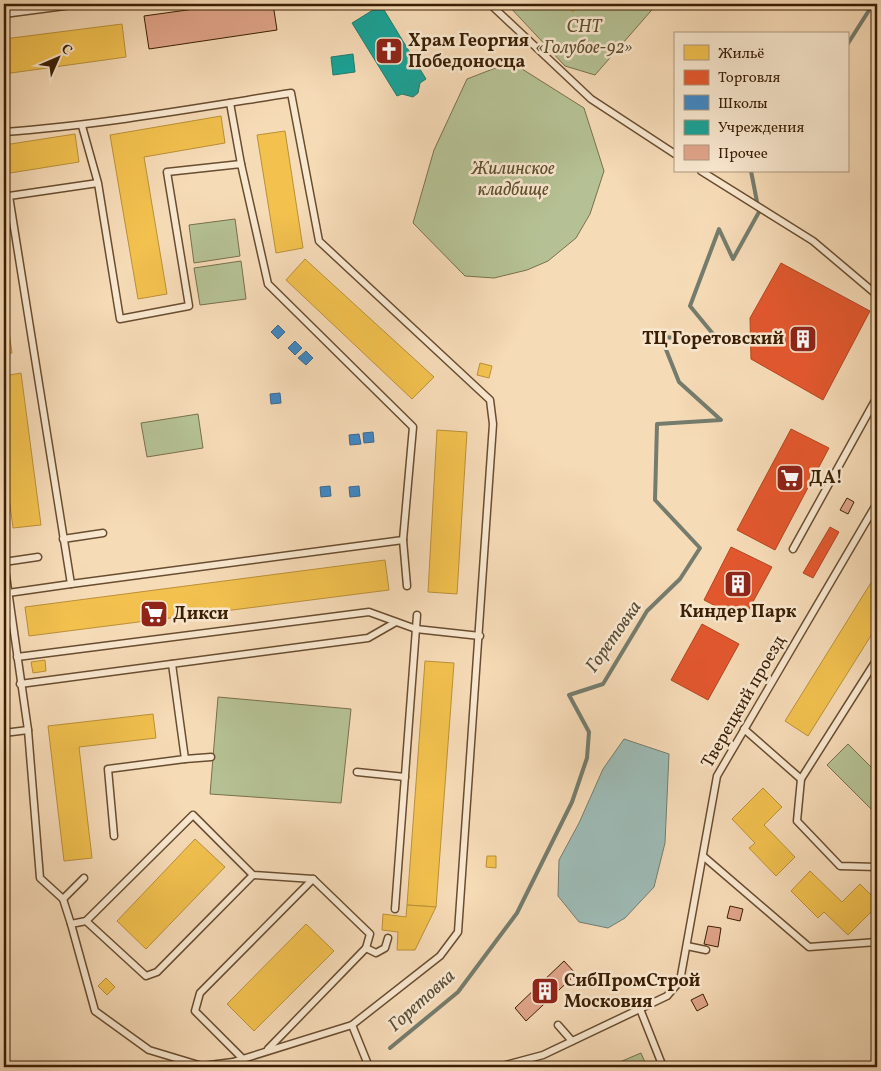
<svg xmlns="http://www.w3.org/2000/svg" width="881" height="1071" font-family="Vollkorn,serif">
	<rect width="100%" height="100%" fill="#f6dbb7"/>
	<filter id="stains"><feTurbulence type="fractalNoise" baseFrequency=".004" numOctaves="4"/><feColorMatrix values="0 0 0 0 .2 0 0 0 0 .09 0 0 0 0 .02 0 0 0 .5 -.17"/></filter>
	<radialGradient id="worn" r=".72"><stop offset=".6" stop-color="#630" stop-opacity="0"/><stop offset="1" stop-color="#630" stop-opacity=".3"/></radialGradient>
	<g fill="#b5c194" stroke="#78704c">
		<polygon points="507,4 657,4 595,75 565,66"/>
		<polygon points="511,62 584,108 604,171 590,214 576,238 548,261 527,270 494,278 465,276 413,223 434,150 467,79"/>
		<polygon points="235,219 240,256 194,263 189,225"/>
		<polygon points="241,261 246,299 200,305 194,268"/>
		<polygon points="198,414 203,448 147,457 141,423"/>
		<polygon points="218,697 351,709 341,803 210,794"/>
		<polygon points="848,744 877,773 877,803 871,809 827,765"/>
		<polygon points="641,1053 647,1067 608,1067"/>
	</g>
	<polygon fill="#9dbab4" stroke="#757c6d" points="624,739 669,754 665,843 654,887 625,918 608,928 579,922 558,896 559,860 579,823 603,769"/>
	<g fill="#f2c14e" stroke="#bb9038">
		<polygon points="565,4 581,4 573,12"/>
		<polygon points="122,24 126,57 4,74 4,39"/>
		<polygon points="221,116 225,143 144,157 167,294 138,299 110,135"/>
		<polygon points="285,131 303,248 276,253 257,135"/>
		<polygon points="75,134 79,162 4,174 4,145"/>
		<polygon points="305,259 434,377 412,399 286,280"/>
		<polygon points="4,296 12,353 4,354"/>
		<polygon points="480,363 492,366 489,378 477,375"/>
		<polygon points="21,373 41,525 13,528 4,458 4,376"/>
		<polygon points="437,430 467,432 457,594 428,592"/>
		<polygon points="385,560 389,590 29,636 25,607"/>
		<polygon points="877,573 877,626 808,736 785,721"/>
		<polygon points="45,660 46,671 33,673 31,662"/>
		<polygon points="425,661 454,663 436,907 407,905"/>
		<polygon points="153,714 156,738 79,747 92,858 64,861 48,726"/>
		<polygon points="763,788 782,807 764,825 795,857 776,876 749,848 755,843 732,819"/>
		<polygon points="195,839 225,867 146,949 117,921"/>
		<polygon points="487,856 496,856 496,868 486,867"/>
		<polygon points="810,871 842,902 860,884 877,901 877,906 848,935 824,912 818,918 791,891"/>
		<polygon points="407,905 436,907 415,950 397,950 398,932 382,930 383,914 406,917"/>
		<polygon points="306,924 334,951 254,1031 227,1004"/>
		<polygon points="106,978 115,987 107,995 98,986"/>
	</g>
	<g fill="#e4572e" stroke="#b14621">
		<polygon points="781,263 870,311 823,400 751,359 750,318"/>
		<polygon points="791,429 829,448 775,550 737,530"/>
		<polygon points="830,527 839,532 813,578 803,573"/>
		<polygon points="731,547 772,567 743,620 704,600"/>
		<polygon points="702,624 739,644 708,700 671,680"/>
	</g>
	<g fill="#3f88c5" stroke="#3e688b">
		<polygon points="278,325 285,332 278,339 271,332"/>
		<polygon points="295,341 302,348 295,355 288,348"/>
		<polygon points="306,351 313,358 306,365 298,358"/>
		<polygon points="280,393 281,403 271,404 270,394"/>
		<polygon points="373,432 374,442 364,443 363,433"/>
		<polygon points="359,434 361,444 350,445 349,435"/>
		<polygon points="330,486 331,496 321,497 320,487"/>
		<polygon points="359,486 360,496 350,497 349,487"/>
	</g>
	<g fill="#17a398" stroke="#227b6b">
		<polygon points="381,5 426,79 420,83 418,93 413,97 402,94 397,96 352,23"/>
		<polygon points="353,54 355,72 333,75 331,57"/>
	</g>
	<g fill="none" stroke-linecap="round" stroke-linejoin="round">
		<g stroke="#757c6d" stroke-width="4">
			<polyline points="847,45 873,4"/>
			<polyline points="390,1048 458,992 517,913 572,802 587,758 589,732 569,695 603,684 647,611 680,579 700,548 655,500 657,424 721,420 679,382 661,337 718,340 690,306 719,229 733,259 759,212 751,171"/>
			<polyline points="336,1067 342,1064"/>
		</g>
	</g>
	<g fill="#e0a489" stroke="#3a1e03">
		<polygon points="230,4 273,4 277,30 149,49 144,16"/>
		<polygon points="847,498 854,502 848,514 840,510"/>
		<polygon points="730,906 743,909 740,921 727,918"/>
		<polygon points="708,926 721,928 718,947 704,944"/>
		<polygon points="564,961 576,974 526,1021 515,1008"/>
		<polygon points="703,994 708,1005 697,1011 691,1000"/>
	</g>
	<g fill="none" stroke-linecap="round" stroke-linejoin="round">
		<defs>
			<g id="lane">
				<polyline points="490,4 591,99 675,154"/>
				<polyline points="4,14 80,4"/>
				<polyline points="230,103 241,164"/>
				<polyline points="82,126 98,183 120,319 189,306 167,172 241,164 268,284 413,427 403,540 71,584 9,196 98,183"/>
				<path d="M4,132C100,125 196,108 291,93L319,241L490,400L493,424L458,932L440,956L352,1025L233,1062L202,1066L149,1050L95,1011L71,924L86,921L193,815L253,875L313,879"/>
				<polyline points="701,171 813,241 877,295"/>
				<polyline points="872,513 877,519"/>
				<polyline points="63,539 103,533"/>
				<polyline points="403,540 407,586"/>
				<polyline points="793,549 877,397"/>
				<polyline points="4,562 28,730 40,878 63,899 71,924"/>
				<polyline points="4,562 38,557"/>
				<polyline points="8,593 71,584"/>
				<polyline points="17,657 369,612 416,629 480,636"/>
				<polyline points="20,684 368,638 396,622"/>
				<polyline points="744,729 801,779 877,659"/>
				<polyline points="4,733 28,730"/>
				<polyline points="185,759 211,757"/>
				<polyline points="357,772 405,777"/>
				<polyline points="801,779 797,821 840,866 877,867"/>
				<polyline points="114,836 108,769 185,759 172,664"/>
				<polyline points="703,856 809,947 877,942"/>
				<polyline points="63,899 84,878"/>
				<polyline points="395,909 417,615"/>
				<polyline points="86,921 146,976 157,972 253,875"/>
				<polyline points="687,946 706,950"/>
				<polyline points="366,948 376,953 385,948 388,938"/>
				<polyline points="640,1009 663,1067"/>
				<polyline points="352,1025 369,1067"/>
				<polyline points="558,1025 572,1041"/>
				<polyline points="243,1059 195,1011 200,993 313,879 370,934 366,948 268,1049"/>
				<polyline points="498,1067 543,1055 667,996 680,981 717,776 877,503"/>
			</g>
		</defs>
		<use href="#lane" stroke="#694d30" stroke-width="9"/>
		<use href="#lane" stroke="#f9e8d0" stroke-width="6"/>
	</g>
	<defs>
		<symbol id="church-square" viewBox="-11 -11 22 22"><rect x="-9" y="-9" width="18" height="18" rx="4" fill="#8f2418" stroke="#f9e8d0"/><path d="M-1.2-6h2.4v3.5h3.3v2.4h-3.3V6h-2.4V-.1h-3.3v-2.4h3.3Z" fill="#fff"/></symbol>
		<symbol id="building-square" viewBox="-11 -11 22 22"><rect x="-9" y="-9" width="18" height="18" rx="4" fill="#8f2418" stroke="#f9e8d0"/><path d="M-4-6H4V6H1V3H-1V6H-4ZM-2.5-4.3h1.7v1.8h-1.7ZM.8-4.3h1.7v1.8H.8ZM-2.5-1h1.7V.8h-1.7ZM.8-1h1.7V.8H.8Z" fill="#fff"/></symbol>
		<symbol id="supermarket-square" viewBox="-11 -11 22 22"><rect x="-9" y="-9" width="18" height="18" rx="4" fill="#8f2418" stroke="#f9e8d0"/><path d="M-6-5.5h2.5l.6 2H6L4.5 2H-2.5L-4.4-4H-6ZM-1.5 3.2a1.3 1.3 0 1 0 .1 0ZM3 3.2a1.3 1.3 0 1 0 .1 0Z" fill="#fff"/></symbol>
	</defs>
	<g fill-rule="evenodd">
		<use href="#church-square" x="373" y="35" width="32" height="32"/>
		<use href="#building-square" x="787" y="323" width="32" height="32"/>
		<use href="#supermarket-square" x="774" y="462" width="32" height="32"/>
		<use href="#building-square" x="722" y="568" width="32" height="32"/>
		<use href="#supermarket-square" x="138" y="598" width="32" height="32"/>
		<use href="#building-square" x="529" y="975" width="32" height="32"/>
	</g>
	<g text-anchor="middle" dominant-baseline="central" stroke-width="5" stroke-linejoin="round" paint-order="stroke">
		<g font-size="18" font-style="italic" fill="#5f4f2e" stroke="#f9e8d0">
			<text x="584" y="27">СНТ<tspan x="584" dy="21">«Голубое-92»</tspan></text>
			<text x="513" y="169">Жилинское<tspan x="513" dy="21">кладбище</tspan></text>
		</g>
		<g font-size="18" font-weight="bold" fill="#3a1e03" stroke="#f9e8d0" text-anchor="start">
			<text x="408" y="41">Храм Георгия<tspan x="408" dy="21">Победоносца</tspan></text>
			<text x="784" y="339" text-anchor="end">ТЦ Горетовский</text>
			<text x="809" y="478">ДА!</text>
			<text x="738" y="612" text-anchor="middle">Киндер Парк</text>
			<text x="173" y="614">Дикси</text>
			<text x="564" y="981">СибПромСтрой<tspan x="564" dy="21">Московия</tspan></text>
		</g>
		<g font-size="18" fill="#3a1e03" stroke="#f9e8d0">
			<text transform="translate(744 702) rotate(-60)">Тверецкий проезд</text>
		</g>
		<g font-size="19" font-style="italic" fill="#584d38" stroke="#f9e8d0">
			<text transform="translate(614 637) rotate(-55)">Горетовка</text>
			<text transform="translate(422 1001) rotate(-42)">Горетовка</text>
		</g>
	</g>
	<rect width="881" height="1071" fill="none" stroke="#f6dbb7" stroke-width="20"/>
	<rect x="5" y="5" width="871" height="1061" fill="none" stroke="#3a1e03" stroke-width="2.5"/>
	<rect x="10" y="10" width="861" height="1051" fill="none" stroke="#3a1e03"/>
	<rect x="674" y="32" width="175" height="140" fill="#f9e8d0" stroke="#ad977e"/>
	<rect x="684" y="45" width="25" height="15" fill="#f2c14e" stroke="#ad977e"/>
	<text x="718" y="58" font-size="15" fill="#3a1e03">Жильё</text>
	<rect x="684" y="70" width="25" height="15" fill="#e4572e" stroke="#ad977e"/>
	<text x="718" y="82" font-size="15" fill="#3a1e03">Торговля</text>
	<rect x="684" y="95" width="25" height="15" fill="#3f88c5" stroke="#ad977e"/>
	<text x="718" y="108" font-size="15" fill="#3a1e03">Школы</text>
	<rect x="684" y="120" width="25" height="15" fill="#17a398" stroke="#ad977e"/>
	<text x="718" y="132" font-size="15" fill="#3a1e03">Учреждения</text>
	<rect x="684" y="145" width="25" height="15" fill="#e0a489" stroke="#ad977e"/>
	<text x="718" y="158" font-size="15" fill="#3a1e03">Прочее</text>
	<g transform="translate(58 58) rotate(45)" stroke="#f9e8d0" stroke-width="4" paint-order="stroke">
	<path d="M0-4L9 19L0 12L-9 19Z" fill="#3a1e03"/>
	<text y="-8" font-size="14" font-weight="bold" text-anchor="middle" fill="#3a1e03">С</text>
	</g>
	<rect width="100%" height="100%" filter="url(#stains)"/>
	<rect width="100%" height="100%" fill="url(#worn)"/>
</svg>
